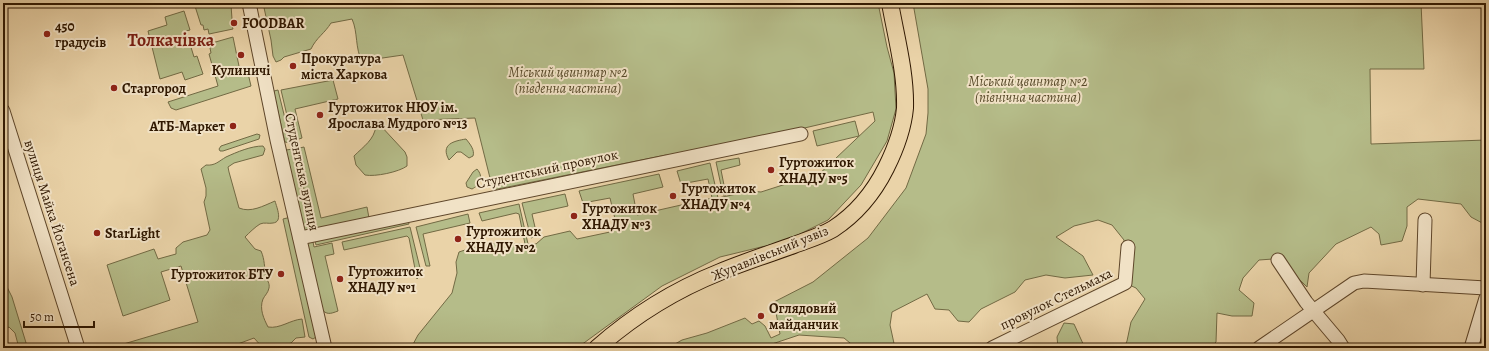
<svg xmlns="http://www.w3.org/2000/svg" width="1489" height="351" font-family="Alegreya,serif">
	<rect width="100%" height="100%" fill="#ead3a8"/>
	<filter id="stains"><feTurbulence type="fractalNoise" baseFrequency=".005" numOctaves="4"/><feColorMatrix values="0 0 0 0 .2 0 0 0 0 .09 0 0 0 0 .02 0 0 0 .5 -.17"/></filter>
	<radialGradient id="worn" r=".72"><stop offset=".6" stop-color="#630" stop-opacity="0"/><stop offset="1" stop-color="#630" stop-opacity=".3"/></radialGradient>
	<g fill="#b5bc89" stroke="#726a44">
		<polygon points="194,3 234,3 231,5 232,19 231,22 233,29 209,34 208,29 204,30 203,25 201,25"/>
		<path d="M263,3H878L887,47L894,73L896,109L887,141L861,185L828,220L786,241L720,257L662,286L577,348H411L418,335L452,293L457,273L456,262L459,252L471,248L496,243L525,244L519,214L516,213L482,221L479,213L519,204L528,244H536L544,237L570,231L577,239L610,232L629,221L616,223L610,198L583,203L579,191L659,174L663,187L633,194L637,215L712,198L708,179L681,184L677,171L710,163L718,198L750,191L761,192L789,183L814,179L875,121L873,112L676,158L666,155L493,190L475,118L423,120L403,55L362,61C355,49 358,32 352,19L331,23C325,33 316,38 311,49L284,57L281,60L276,62L273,56L271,40Z"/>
		<polygon points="913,3 1421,3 1424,69 1370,69 1371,144 1486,140 1486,225 1471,217 1461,204 1418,199 1407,207 1407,226 1402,241 1381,245 1379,234 1371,227 1336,244 1309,273 1307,287 1294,274 1273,259 1259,260 1243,278 1239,290 1254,303 1252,316 1232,316 1217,313 1216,342 1210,348 1124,348 1127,341 1131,322 1145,299 1136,288 1125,283 1124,240 1112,225 1098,220 1074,226 1056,237 1083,256 1093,275 1065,278 1046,275 1025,280 1015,292 981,309 969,322 958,321 949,310 935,309 927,294 892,312 890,325 895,348 856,348 844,338 799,335 766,346 765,348 668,348 682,340 707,333 745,318 752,324 759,321 765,326 771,338 780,334 774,302 813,282 868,238 906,188 926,134 928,113 928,89"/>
		<polygon points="184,11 190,30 186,31 194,57 197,56 203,74 185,80 182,72 160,79 148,31 167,25 165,17"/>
		<polygon points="233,37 240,71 247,69 251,86 176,110 171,108 168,102 218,86 209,54 211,53 210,48 213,46 212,43"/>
		<polygon points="333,80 338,99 295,109 302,138 293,141 281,90"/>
		<polygon points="278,90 291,143 285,142 284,138 274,94 274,91"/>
		<polygon points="855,121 859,136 817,146 813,131"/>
		<path d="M380,125L405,152L407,157V166C399,172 375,177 365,175L356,165L354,156C364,146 374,140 376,126Z"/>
		<polygon points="257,134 260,135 259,139 223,151 220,151 219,149 221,146"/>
		<path d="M466,139C470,144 475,150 473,156L469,158L461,152H457L449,160C440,144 454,141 466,139Z"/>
		<path d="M263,146L265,149L263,155L234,163L228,167L229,172L239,208C251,213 263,206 275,201C277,208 283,222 273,223C269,224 264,222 260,224C255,227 249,233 245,237L255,249L261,251C265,260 264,267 266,276C267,281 270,283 269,288C268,293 265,295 263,299C259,309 264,319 268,327C280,329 290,320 302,319L305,337L296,338L291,343L274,348H263L254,338L227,348H110L198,322L181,266L161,272L170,300L123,316L107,265L154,249L158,259L176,254V248L183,242L207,235L210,230L204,202L206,196V188L201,169L206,165C215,166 219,161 226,157C237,152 251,146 263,146Z"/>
		<polygon points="304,147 321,218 367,207 369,218 315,229 312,225 295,149"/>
		<polygon points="293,149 309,226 310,231 309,232 304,230 286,150"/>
		<polygon points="739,158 740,165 721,170 726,195 723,195 716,162"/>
		<path d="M477,169C484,177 480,185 472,189L467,187L466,183L473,172Z"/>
		<polygon points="565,194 568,206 532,214 537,236 531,238 522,203"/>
		<polygon points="468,214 470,223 423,234 430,266 426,266 416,227"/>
		<polygon points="407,216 409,224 316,245 314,237"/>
		<polygon points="291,217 316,337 313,339 309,337 283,219"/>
		<polygon points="410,227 421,272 417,279 409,238 407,236 344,250 342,242"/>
		<path d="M312,237L314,247L332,243L334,254L325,256L338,311C330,314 327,315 321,309L306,245L308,239Z"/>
		<polygon points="3,279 12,297 27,346 37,346 38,348 19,348 15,333 9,327 3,330"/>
		<polygon points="1064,323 1074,324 1085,348 1058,348 1057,337"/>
	</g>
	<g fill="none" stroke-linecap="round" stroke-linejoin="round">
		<defs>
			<g id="minor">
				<polyline points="249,3 277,140 325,348"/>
				<polyline points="3,111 78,348"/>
				<polyline points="300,238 801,134"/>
				<polyline points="1278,260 1306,302 1338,340 1343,348"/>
				<polyline points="1423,285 1425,220"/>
				<polyline points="992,348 1125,283 1128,247"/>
				<polyline points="1259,348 1354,283 1364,281 1486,288"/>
				<polyline points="1471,348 1486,298"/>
			</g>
			<path id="major" d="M597,348C632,317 675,290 720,272C744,262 769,254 794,245C807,240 821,236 833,229C856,214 874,192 886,168C896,148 903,130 905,108C906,73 896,37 890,3"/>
		</defs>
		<use href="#minor" stroke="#5e462a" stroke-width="15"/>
		<use href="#major" stroke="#2f1700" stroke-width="18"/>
		<use href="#minor" stroke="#f1e2c6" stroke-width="13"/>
		<use href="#major" stroke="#ead3a8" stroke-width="16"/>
	</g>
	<g fill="#8f2418" stroke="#f1e2c6" stroke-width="1.5">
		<circle cx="234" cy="23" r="4"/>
		<circle cx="47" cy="34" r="4"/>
		<circle cx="241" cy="55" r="4"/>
		<circle cx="293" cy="66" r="4"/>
		<circle cx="114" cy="88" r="4"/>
		<circle cx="320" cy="115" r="4"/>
		<circle cx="233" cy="126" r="4"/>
		<circle cx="771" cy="170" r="4"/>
		<circle cx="673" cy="196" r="4"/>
		<circle cx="574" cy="216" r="4"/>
		<circle cx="97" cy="233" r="4"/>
		<circle cx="458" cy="239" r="4"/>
		<circle cx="281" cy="274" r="4"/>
		<circle cx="340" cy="279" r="4"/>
		<circle cx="761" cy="316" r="4"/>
	</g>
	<g text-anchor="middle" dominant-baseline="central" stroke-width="4" stroke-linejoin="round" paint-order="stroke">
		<g font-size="14" font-weight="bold" fill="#2f1700" stroke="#f1e2c6" text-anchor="start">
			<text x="242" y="23">FOODBAR</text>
			<text x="55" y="26">450<tspan x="55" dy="16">градусів</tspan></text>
			<text x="301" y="58">Прокуратура<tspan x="301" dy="16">міста Харкова</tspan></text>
			<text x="241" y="70" text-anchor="middle">Кулиничі</text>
			<text x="122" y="88">Старгород</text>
			<text x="328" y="107">Гуртожиток НЮУ ім.<tspan x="328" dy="16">Ярослава Мудрого №13</tspan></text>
			<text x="225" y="126" text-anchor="end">АТБ-Маркет</text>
			<text x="779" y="162">Гуртожиток<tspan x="779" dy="16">ХНАДУ №5</tspan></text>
			<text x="681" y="188">Гуртожиток<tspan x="681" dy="16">ХНАДУ №4</tspan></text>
			<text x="582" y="208">Гуртожиток<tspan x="582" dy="16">ХНАДУ №3</tspan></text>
			<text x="466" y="231">Гуртожиток<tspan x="466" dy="16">ХНАДУ №2</tspan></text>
			<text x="105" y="233">StarLight</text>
			<text x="348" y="271">Гуртожиток<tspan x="348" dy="16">ХНАДУ №1</tspan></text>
			<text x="273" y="274" text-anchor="end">Гуртожиток БТУ</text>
			<text x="769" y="308">Оглядовий<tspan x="769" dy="16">майданчик</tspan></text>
		</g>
		<g font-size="14" font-style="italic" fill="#574929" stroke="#f1e2c6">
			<text x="568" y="72">Міський цвинтар №2<tspan x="568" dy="16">(південна частина)</tspan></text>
			<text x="1028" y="81">Міський цвинтар №2<tspan x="1028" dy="16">(північна частина)</tspan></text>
		</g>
		<g font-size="14" fill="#2f1700" stroke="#f1e2c6">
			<text transform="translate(547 169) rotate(-12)">Студентський провулок</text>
			<text transform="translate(302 172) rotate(78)">Студентська вулиця</text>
			<text transform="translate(52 213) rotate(72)">вулиця Майка Йогансена</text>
			<text transform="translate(770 253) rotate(-22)">Журавлівський узвіз</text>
			<text transform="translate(1056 299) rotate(-26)">провулок Стельмаха</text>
		</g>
		<g font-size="18" font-weight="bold" fill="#7a1f14" stroke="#f1e2c6">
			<text x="171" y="40">Толкачівка</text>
		</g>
	</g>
	<rect width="1489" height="351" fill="none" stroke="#ead3a8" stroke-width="16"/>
	<rect x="4" y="4" width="1481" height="343" fill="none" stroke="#2f1700" stroke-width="2"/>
	<rect x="8" y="8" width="1473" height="335" fill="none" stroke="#2f1700"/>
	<path d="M24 321v6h70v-6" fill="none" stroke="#2f1700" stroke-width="2"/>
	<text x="30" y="321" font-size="12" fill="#2f1700" stroke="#f1e2c6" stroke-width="3" paint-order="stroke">50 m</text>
	<rect width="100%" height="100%" filter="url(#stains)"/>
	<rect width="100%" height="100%" fill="url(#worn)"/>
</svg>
